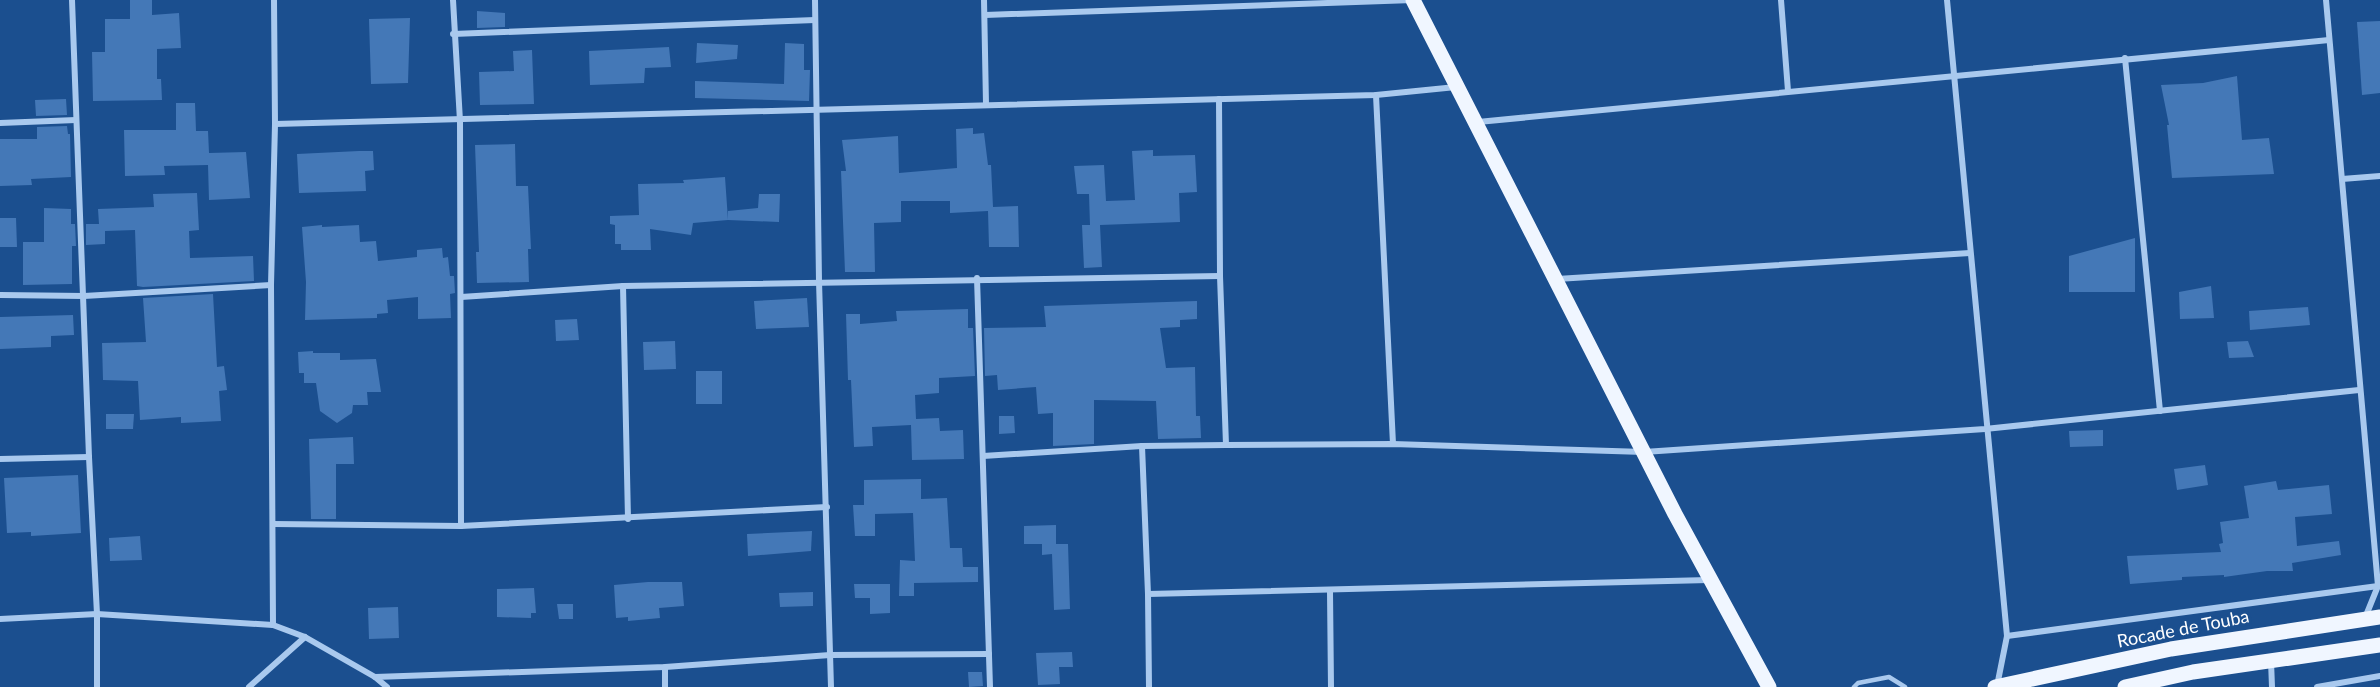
<svg xmlns="http://www.w3.org/2000/svg" width="2380" height="687" font-family="Lato,sans-serif">
	<rect width="100%" height="100%" fill="#1b4f8f"/>
	<g fill="#4478b7">
		<polygon points="130,0 152,0 152,15 179,13 181,48 157,49 157,79 161,79 162,100 93,101 92,52 105,52 105,19 130,19"/>
		<polygon points="477,11 505,13 505,27 477,28"/>
		<polygon points="410,18 408,83 371,84 369,19"/>
		<polygon points="2380,21 2380,93 2362,95 2357,22"/>
		<polygon points="697,43 738,45 737,59 696,63"/>
		<polygon points="785,43 804,44 804,70 810,70 809,101 695,98 695,81 784,84"/>
		<polygon points="669,47 671,67 645,68 644,83 590,85 589,51"/>
		<polygon points="532,50 534,104 480,105 479,72 514,71 513,51"/>
		<polygon points="2237,76 2242,140 2269,138 2274,174 2172,178 2167,125 2169,125 2161,85 2203,83"/>
		<polygon points="66,99 67,115 36,116 35,100"/>
		<polygon points="176,103 195,103 196,131 208,131 209,153 246,152 250,198 209,200 208,165 164,166 165,175 125,176 124,130 176,130"/>
		<polygon points="67,126 68,134 70,134 71,177 31,179 32,185 0,186 0,139 37,139 37,127"/>
		<polygon points="973,128 973,134 984,133 988,165 991,165 993,207 1018,206 1019,247 989,247 988,211 950,213 950,201 901,201 901,222 874,223 875,272 845,272 841,171 846,171 842,140 898,136 899,173 957,168 956,129"/>
		<polygon points="515,144 516,186 528,186 531,249 528,249 529,282 477,283 476,252 479,252 475,145"/>
		<polygon points="1153,150 1153,156 1195,155 1197,192 1179,193 1180,222 1100,225 1102,267 1084,268 1082,225 1090,225 1089,194 1077,194 1074,166 1104,165 1106,201 1135,200 1132,151"/>
		<polygon points="359,151 373,151 374,170 365,171 366,191 299,193 297,154"/>
		<polygon points="725,177 728,220 693,223 691,235 650,229 651,250 621,250 621,244 615,244 615,225 610,224 610,216 639,215 638,184 684,183 683,180"/>
		<polygon points="197,193 199,230 189,231 190,258 253,256 254,281 143,287 137,286 135,230 105,231 105,244 86,245 86,224 99,224 98,209 154,207 153,194"/>
		<polygon points="759,194 780,194 779,222 728,220 728,211 758,208"/>
		<polygon points="44,208 71,209 71,224 75,224 76,246 72,246 72,284 23,285 23,242 44,242"/>
		<polygon points="0,218 16,218 17,247 0,247"/>
		<polygon points="322,225 322,227 359,225 360,242 376,241 378,261 417,257 417,250 442,248 443,258 448,257 450,276 454,276 455,293 450,294 451,318 418,319 418,297 387,300 388,313 377,314 377,318 305,320 306,282 302,227"/>
		<polygon points="2135,238 2135,292 2069,292 2069,256"/>
		<polygon points="2211,286 2214,318 2180,319 2179,292"/>
		<polygon points="213,294 217,367 224,366 227,390 219,391 221,421 181,423 181,417 140,420 138,381 103,380 102,343 146,342 143,298"/>
		<polygon points="807,298 809,327 756,329 754,301"/>
		<polygon points="1197,301 1197,319 1180,320 1180,327 1160,328 1166,368 1195,367 1196,416 1200,416 1201,438 1158,439 1156,401 1094,400 1094,444 1053,446 1053,413 1038,414 1036,387 998,390 997,375 985,376 984,328 1046,327 1044,306"/>
		<polygon points="2308,307 2310,325 2250,330 2249,311"/>
		<polygon points="968,309 968,328 973,328 975,376 939,378 939,393 915,395 916,419 939,418 940,431 963,430 964,459 912,460 911,425 872,427 873,446 854,447 851,380 848,380 846,314 860,314 860,324 897,321 896,311"/>
		<polygon points="73,315 74,335 51,336 51,347 0,349 0,317"/>
		<polygon points="577,319 579,340 556,341 555,320"/>
		<polygon points="675,341 676,369 644,370 643,342"/>
		<polygon points="2248,341 2254,357 2229,358 2227,342"/>
		<polygon points="313,351 313,353 340,353 340,360 376,359 381,392 367,392 368,405 353,405 352,413 337,423 320,411 316,383 304,383 304,373 299,373 298,352"/>
		<rect x="696" y="371" width="26" height="33"/>
		<polygon points="106,414 134,414 133,429 106,429"/>
		<polygon points="999,416 1014,416 1015,433 999,434"/>
		<polygon points="2103,430 2103,446 2070,447 2069,431"/>
		<polygon points="353,437 354,464 336,464 336,519 311,519 309,439"/>
		<polygon points="2205,465 2208,485 2177,490 2174,469"/>
		<polygon points="78,475 81,533 31,536 31,532 7,533 4,478"/>
		<polygon points="921,479 921,499 947,498 950,548 962,548 963,567 978,567 978,582 914,583 914,596 899,596 900,560 915,561 913,513 875,514 875,536 855,536 853,505 864,505 864,480"/>
		<polygon points="2276,481 2278,490 2329,485 2332,514 2295,517 2297,546 2339,541 2341,555 2292,563 2293,571 2267,571 2224,577 2224,575 2182,577 2182,580 2130,584 2127,556 2221,552 2219,544 2223,543 2220,522 2249,518 2244,486"/>
		<polygon points="1056,525 1056,544 1068,544 1070,609 1054,610 1052,554 1042,555 1042,544 1024,544 1024,526"/>
		<polygon points="812,531 811,551 748,556 747,534"/>
		<polygon points="140,536 142,560 110,561 109,538"/>
		<polygon points="648,582 682,582 684,606 659,608 660,618 628,621 628,617 616,618 614,585"/>
		<polygon points="854,584 890,584 890,613 870,614 870,598 855,598"/>
		<polygon points="534,588 536,613 531,613 531,618 497,617 497,589"/>
		<polygon points="813,592 813,606 780,607 779,593"/>
		<polygon points="557,604 573,604 573,619 559,619"/>
		<polygon points="398,607 399,638 369,639 368,608"/>
		<polygon points="1072,652 1073,667 1059,667 1060,684 1038,685 1036,653"/>
		<polygon points="968,672 982,672 983,686 969,687"/>
	</g>
	<g fill="none" stroke-linecap="round" stroke-linejoin="round">
		<polyline stroke="#a9c9ee" stroke-width="4.5" points="1854,687 1858,683 1889,677 1905,687"/>
		<g stroke="#a9c9ee" stroke-width="6">
			<polyline points="72,0 89,457 97,614 97,687"/>
			<polyline points="453,0 460,121 461,526"/>
			<polyline points="815,0 819,281 831,687"/>
			<polyline points="984,0 986,104"/>
			<polyline points="1781,0 1788,91"/>
			<polyline points="1947,0 2007,636 1997,686"/>
			<polyline points="2326,0 2378,586 2365,618"/>
			<polyline points="985,15 1413,0"/>
			<polyline points="453,34 815,20"/>
			<polyline points="2125,58 2160,411"/>
			<polyline points="1376,95 1393,444"/>
			<polyline points="1219,99 1220,276 1226,445"/>
			<polyline points="1478,122 2329,40"/>
			<polyline points="0,123 76,120"/>
			<polyline points="275,124 1376,95 1456,87"/>
			<polyline points="2342,179 2380,176"/>
			<polyline points="977,278 990,687"/>
			<polyline points="1557,279 1970,253"/>
			<polyline points="623,286 628,519"/>
			<polyline points="0,295 84,296 271,285"/>
			<polyline points="461,297 623,286 1220,276"/>
			<polyline points="1142,446 1148,594 1149,687"/>
			<polyline points="983,456 1142,446 1226,445 1393,444 1644,452 1985,429 2359,390"/>
			<polyline points="0,459 89,457"/>
			<polyline points="273,524 461,526 827,507"/>
			<polyline points="1330,592 1331,687"/>
			<polyline points="1148,594 1709,580"/>
			<polyline points="0,619 97,614 273,625 305,637 375,677 387,687"/>
			<polyline points="273,625 271,285 275,124 274,0"/>
			<polyline points="2007,636 2378,586"/>
			<polyline points="2271,661 2272,687"/>
			<polyline points="665,667 665,687"/>
			<polyline points="375,677 665,667 830,655 989,654"/>
			<polyline points="249,687 305,637"/>
			<polyline points="2317,687 2380,676"/>
		</g>
		<g stroke="#f0f6ff" stroke-width="15">
			<polyline points="1413,0 1675,514 1769,687"/>
			<polyline points="1995,687 2171,649 2380,617"/>
			<polyline points="2125,687 2193,672 2380,645"/>
		</g>
	</g>
	<g text-anchor="middle" dominant-baseline="central" stroke-width="6" stroke-linejoin="round" paint-order="stroke">
		<g font-size="18" fill="#fff" stroke="#1b4f8f">
			<text transform="translate(2183 628) rotate(-11)">Rocade de Touba</text>
		</g>
	</g>
</svg>
